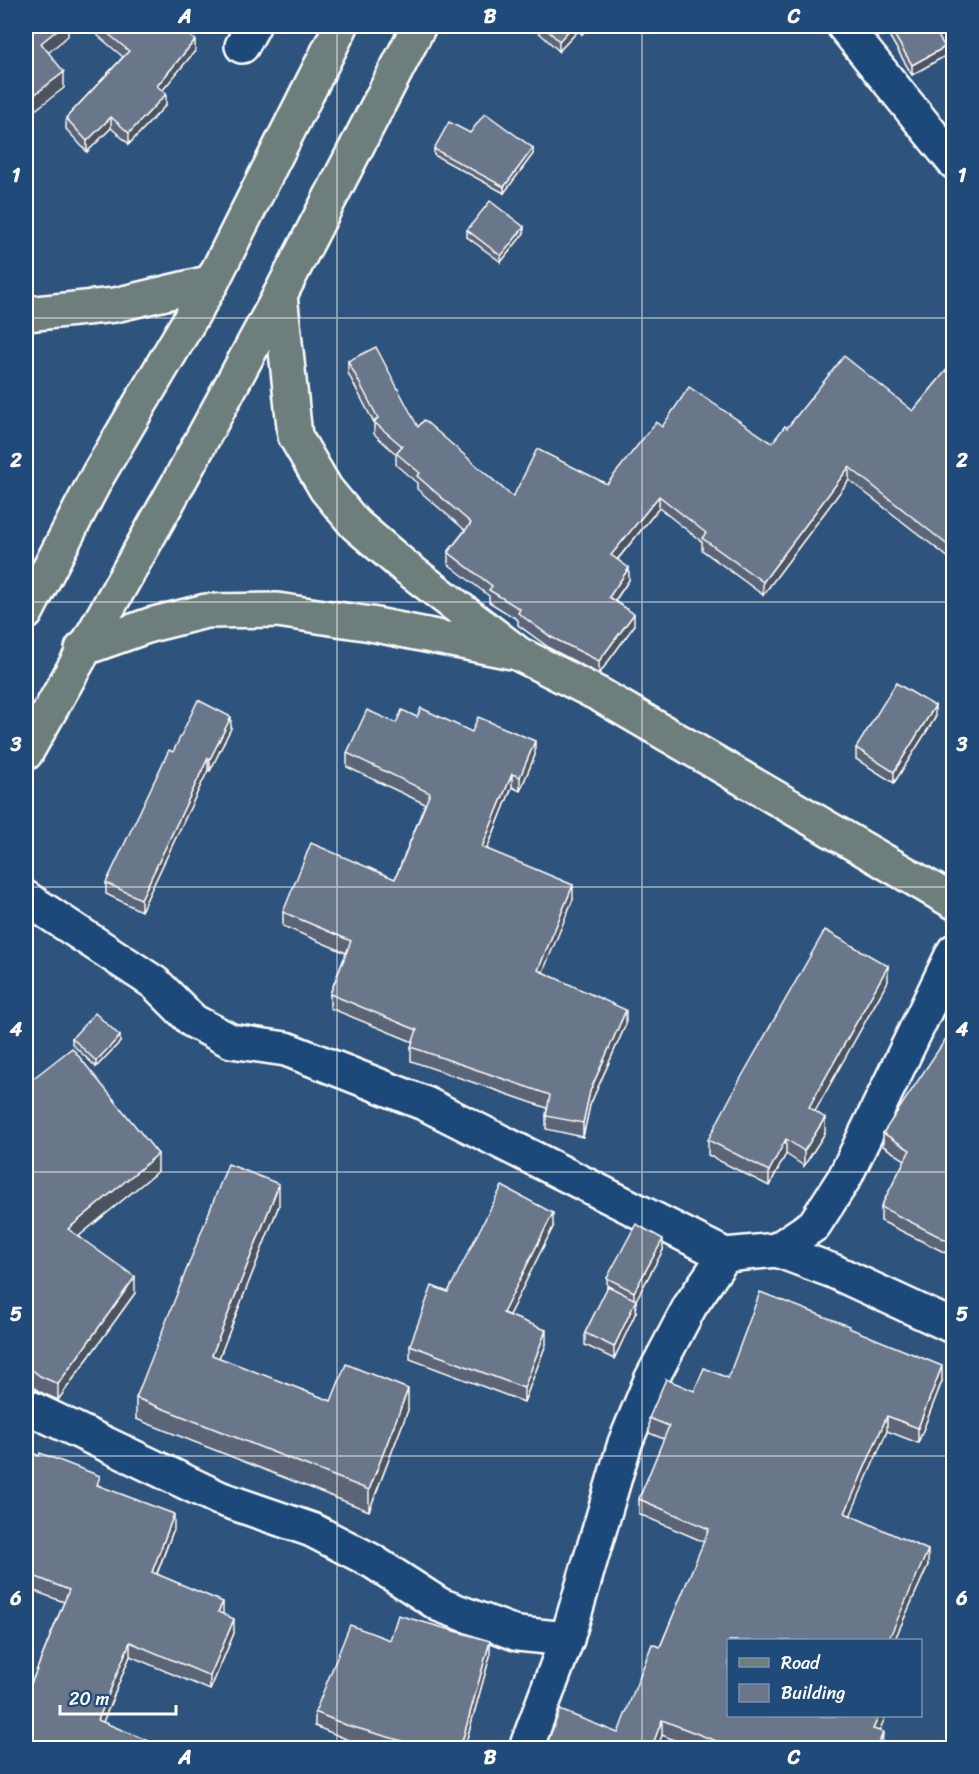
<svg xmlns="http://www.w3.org/2000/svg" width="979" height="1774" font-family="Sriracha,sans-serif">
	<rect width="100%" height="100%" fill="#2e537d"/>
	<filter id="ink" filterUnits="userSpaceOnUse"><feTurbulence type="fractalNoise" baseFrequency=".0167" numOctaves="2"/><feDisplacementMap in="SourceGraphic" scale="12" xChannelSelector="R" yChannelSelector="G"/><feConvolveMatrix kernelMatrix="1 2 1 2 8 2 1 2 1" color-interpolation-filters="sRGB"/></filter>
	<g filter="url(#ink)">
		<g fill="none" stroke-linecap="round" stroke-linejoin="round">
			<defs>
				<g id="minor">
					<polyline points="844,26 954,162"/>
					<polyline points="242,46 253,26"/>
					<polyline points="26,898 155,983 193,1021 231,1041 286,1049 426,1104 725,1255 777,1250 833,1271 954,1327"/>
					<polyline points="777,1250 814,1225 845,1177 954,951"/>
					<polyline points="26,1406 219,1498 312,1530 372,1561 440,1605 518,1634 567,1639"/>
					<polyline points="526,1748 567,1639 625,1443 651,1380 690,1306 725,1255"/>
				</g>
				<g id="major">
					<polyline points="280,295 295,436 326,489 355,524 404,566 519,654 600,695 954,902"/>
					<polyline points="26,314 115,305 212,282"/>
					<polyline points="82,649 150,625 206,611 277,610 371,624 512,652"/>
				</g>
				<g id="highway">
					<polyline points="26,613 98,475 212,282 341,26"/>
					<polyline points="26,753 179,482 280,295 419,26"/>
				</g>
			</defs>
			<use href="#minor" stroke="#fff" stroke-width="38"/>
			<use href="#major" stroke="#fff" stroke-width="38"/>
			<use href="#highway" stroke="#fff" stroke-width="38"/>
			<use href="#minor" stroke="#1f4a7a" stroke-width="33"/>
			<use href="#major" stroke="#6d7e7c" stroke-width="33"/>
			<use href="#highway" stroke="#6d7e7c" stroke-width="33"/>
		</g>
		<g fill="#5c6577" stroke="#fff" stroke-width="1.5">
			<polygon points="97,26 178,26 195,51 162,91 166,105 129,144 111,128 87,152 66,129 66,118 123,57 97,35"/>
			<polygon points="535,26 590,26 582,34 578,31 559,51 535,29"/>
			<polygon points="873,26 932,26 945,56 912,75 887,32 882,36"/>
			<polygon points="470,133 533,154 504,193 434,155 434,149"/>
			<polygon points="467,230 524,233 501,262 467,237"/>
			<polygon points="348,361 418,427 513,497 607,484 662,427 772,443 787,428 913,411 954,361 954,562 849,480 763,595 702,550 702,542 659,508 618,559 629,580 615,601 634,626 599,674 551,649 518,625 518,620 489,602 489,596 448,564 448,552 465,530 417,489 417,483 396,465 396,454 374,434 374,423 348,373"/>
			<polygon points="954,698 954,723 948,720 948,706"/>
			<polygon points="935,718 894,783 856,759 856,748"/>
			<polygon points="396,723 472,732 535,755 520,791 512,787 487,849 573,899 542,972 626,1024 590,1105 583,1137 546,1129 546,1116 547,1108 411,1061 411,1047 413,1042 330,1008 330,994 346,953 283,926 283,912 395,879 425,804 347,767 347,753"/>
			<polygon points="231,728 210,771 208,770 141,911 106,894 106,883 173,752"/>
			<polygon points="888,981 815,1111 825,1133 804,1166 786,1154 769,1186 708,1155 708,1140"/>
			<polygon points="954,1037 954,1257 881,1221 881,1207 905,1160 883,1146 883,1133"/>
			<polygon points="72,1038 120,1042 96,1067 72,1044"/>
			<polygon points="26,1084 158,1171 79,1236 135,1293 58,1400 40,1392 26,1381"/>
			<polygon points="279,1205 219,1358 331,1401 408,1410 369,1511 136,1419 136,1398"/>
			<polygon points="553,1227 509,1315 546,1344 524,1402 410,1359 410,1345 448,1292"/>
			<polygon points="663,1250 636,1300 636,1312 614,1359 585,1345 585,1333 607,1289 607,1278"/>
			<polygon points="849,1328 942,1381 918,1443 887,1431 850,1515 928,1565 894,1641 729,1641 879,1731 882,1749 696,1749 662,1735 657,1749 545,1749 618,1733 660,1647 704,1542 639,1514 639,1499 664,1439 649,1433 649,1418 694,1391 728,1378"/>
			<polygon points="26,1450 100,1486 174,1528 157,1574 223,1614 234,1633 210,1690 130,1656 103,1722 26,1749 31,1684 64,1602 26,1588"/>
			<polygon points="390,1640 490,1656 464,1749 380,1749 346,1739 315,1726 315,1712"/>
		</g>
		<g fill="#4b5361" stroke="#fff" stroke-width="1.5">
			<polygon points="62,26 68,26 68,36 41,59 41,43"/>
			<polygon points="573,26 578,26 578,31 559,51 559,41"/>
			<polygon points="582,26 590,26 582,34"/>
			<polygon points="884,26 887,26 887,32 882,36 882,27"/>
			<polygon points="195,40 195,51 157,97 157,86"/>
			<polygon points="945,47 945,56 912,75 912,65"/>
			<polygon points="64,72 64,88 26,117 26,101"/>
			<polygon points="166,94 166,105 129,144 129,133"/>
			<polygon points="111,117 111,128 87,152 87,141"/>
			<polygon points="533,148 533,154 504,193 504,187"/>
			<polygon points="524,227 524,233 501,262 501,256"/>
			<polygon points="849,467 849,480 763,595 763,582"/>
			<polygon points="659,496 659,508 611,567 611,555"/>
			<polygon points="629,568 629,580 609,609 609,597"/>
			<polygon points="634,614 634,626 599,674 599,661"/>
			<polygon points="935,706 935,718 894,783 894,772"/>
			<polygon points="231,717 231,728 210,771 210,759"/>
			<polygon points="535,741 535,755 520,791 520,777"/>
			<polygon points="208,758 208,770 141,911 141,899"/>
			<polygon points="512,774 512,787 482,861 482,847"/>
			<polygon points="573,885 573,899 538,984 538,970"/>
			<polygon points="888,966 888,981 809,1122 809,1107"/>
			<polygon points="626,1010 626,1024 590,1105 583,1137 583,1123 590,1091"/>
			<polygon points="120,1036 120,1042 96,1067 96,1061"/>
			<polygon points="825,1118 825,1133 804,1166 804,1151"/>
			<polygon points="786,1139 786,1154 769,1186 769,1171"/>
			<polygon points="158,1154 158,1171 68,1245 68,1229"/>
			<polygon points="279,1184 279,1205 212,1376 212,1355"/>
			<polygon points="553,1213 553,1227 503,1327 503,1313"/>
			<polygon points="663,1239 663,1250 636,1300 636,1312 614,1359 614,1347 634,1304 634,1292"/>
			<polygon points="135,1277 135,1293 58,1400 58,1384"/>
			<polygon points="546,1330 546,1344 524,1402 524,1388"/>
			<polygon points="942,1366 942,1381 918,1443 918,1428"/>
			<polygon points="408,1389 408,1410 369,1511 369,1490"/>
			<polygon points="887,1416 887,1431 845,1528 845,1513"/>
			<polygon points="174,1514 174,1528 152,1586 152,1572"/>
			<polygon points="928,1550 928,1565 894,1641 887,1641"/>
			<polygon points="223,1602 223,1616 218,1612"/>
			<polygon points="234,1619 234,1633 210,1690 210,1676"/>
			<polygon points="490,1641 490,1656 464,1749 460,1749"/>
			<polygon points="130,1642 130,1656 98,1734 98,1720"/>
			<polygon points="879,1716 886,1716 873,1744 873,1729"/>
			<polygon points="662,1720 662,1735 657,1749 651,1749"/>
			<polygon points="883,1732 882,1749 877,1749"/>
		</g>
		<g fill="#6b768a" stroke="#fff" stroke-width="1.5">
			<polygon points="26,26 62,26 41,43 64,72 26,101"/>
			<polygon points="99,26 178,26 195,40 157,86 166,94 129,133 111,117 87,141 66,118 129,51"/>
			<polygon points="543,26 573,26 559,41"/>
			<polygon points="889,26 932,26 945,47 912,65"/>
			<polygon points="485,113 533,148 504,187 434,149 449,122 470,133"/>
			<polygon points="490,201 524,227 501,256 467,230"/>
			<polygon points="376,347 418,427 424,420 513,497 537,449 607,484 656,422 662,427 689,387 772,443 785,426 787,428 844,356 913,411 954,361 954,550 849,467 763,582 702,538 706,533 659,496 611,555 629,568 609,597 634,614 599,661 551,637 518,613 520,609 489,590 492,586 448,552 471,523 417,476 420,473 396,453 402,446 374,422 378,418 348,361"/>
			<polygon points="896,683 935,706 894,772 856,748"/>
			<polygon points="954,698 954,709 948,706"/>
			<polygon points="198,700 231,717 210,759 208,758 141,899 106,883 169,750 173,752"/>
			<polygon points="421,708 472,732 478,717 535,741 520,777 512,774 482,847 573,885 538,970 626,1010 590,1091 583,1123 546,1116 550,1095 411,1047 417,1030 330,994 351,941 283,912 311,843 395,879 430,793 347,753 367,710 396,723 402,710 417,717"/>
			<polygon points="825,930 888,966 809,1107 825,1118 804,1151 786,1139 769,1171 708,1140 738,1083"/>
			<polygon points="95,1013 120,1036 96,1061 72,1038"/>
			<polygon points="949,1034 954,1037 954,1244 881,1207 910,1150 883,1133"/>
			<polygon points="72,1048 158,1154 68,1229 135,1277 58,1384 40,1376 26,1365 26,1084"/>
			<polygon points="228,1164 279,1184 212,1355 331,1401 346,1364 408,1389 369,1490 136,1398"/>
			<polygon points="502,1186 553,1213 503,1313 546,1330 524,1388 410,1345 432,1286 448,1292"/>
			<polygon points="636,1224 663,1239 634,1292 607,1278"/>
			<polygon points="608,1286 636,1300 614,1347 585,1333"/>
			<polygon points="760,1292 849,1326 849,1328 942,1366 918,1428 887,1416 845,1513 928,1550 888,1641 729,1641 729,1716 879,1716 873,1729 883,1732 877,1749 729,1749 729,1746 662,1720 651,1749 545,1749 560,1710 618,1733 652,1644 660,1647 709,1529 639,1499 669,1426 649,1418 666,1379 694,1391 704,1368 728,1378"/>
			<polygon points="26,1450 39,1456 40,1453 100,1476 97,1485 174,1514 152,1572 223,1602 218,1612 234,1619 210,1676 130,1642 98,1720 168,1749 26,1749 26,1682 31,1684 69,1590 26,1573"/>
			<polygon points="398,1615 490,1641 460,1749 430,1749 346,1725 315,1712 350,1625 390,1640"/>
		</g>
	</g>
	<path fill="none" stroke="#fff" stroke-width="1.5" stroke-opacity="0.55" d="M337,26V1748M642,26V1748M26,318H954M26,602H954M26,887H954M26,1172H954M26,1456H954"/>
	<rect width="979" height="1774" fill="none" stroke="#1f4a7a" stroke-width="66"/>
	<rect x="727" y="1639" width="195" height="78" fill="#1f4a7a" stroke="#7992af" stroke-width="1.5"/>
	<rect x="739" y="1658" width="30" height="9" fill="#6d7e7c" stroke="#7992af" stroke-width="1.5"/>
	<text x="781" y="1669" font-size="18" fill="#ffffff">Road</text>
	<rect x="739" y="1684" width="30" height="18" fill="#6b768a" stroke="#7992af" stroke-width="1.5"/>
	<text x="781" y="1699" font-size="18" fill="#ffffff">Building</text>
	<path d="M60 1705v9h116v-9" fill="none" stroke="#ffffff" stroke-width="3"/>
	<text x="69" y="1705" font-size="18" fill="#ffffff" stroke="#1f4a7a" stroke-width="4.5" paint-order="stroke">20 m</text>
	<rect x="33" y="33" width="913" height="1708" fill="none" stroke="#fff" stroke-width="2"/>
	<g font-size="20" text-anchor="middle" font-weight="bold" fill="#fff">
		<text x="185" y="23">A</text>
		<text x="490" y="23">B</text>
		<text x="794" y="23">C</text>
		<text x="16" y="182">1</text>
		<text x="962" y="182">1</text>
		<text x="16" y="467">2</text>
		<text x="962" y="467">2</text>
		<text x="16" y="751">3</text>
		<text x="962" y="751">3</text>
		<text x="16" y="1036">4</text>
		<text x="962" y="1036">4</text>
		<text x="16" y="1321">5</text>
		<text x="962" y="1321">5</text>
		<text x="16" y="1605">6</text>
		<text x="962" y="1605">6</text>
		<text x="185" y="1764">A</text>
		<text x="490" y="1764">B</text>
		<text x="794" y="1764">C</text>
	</g>
</svg>
